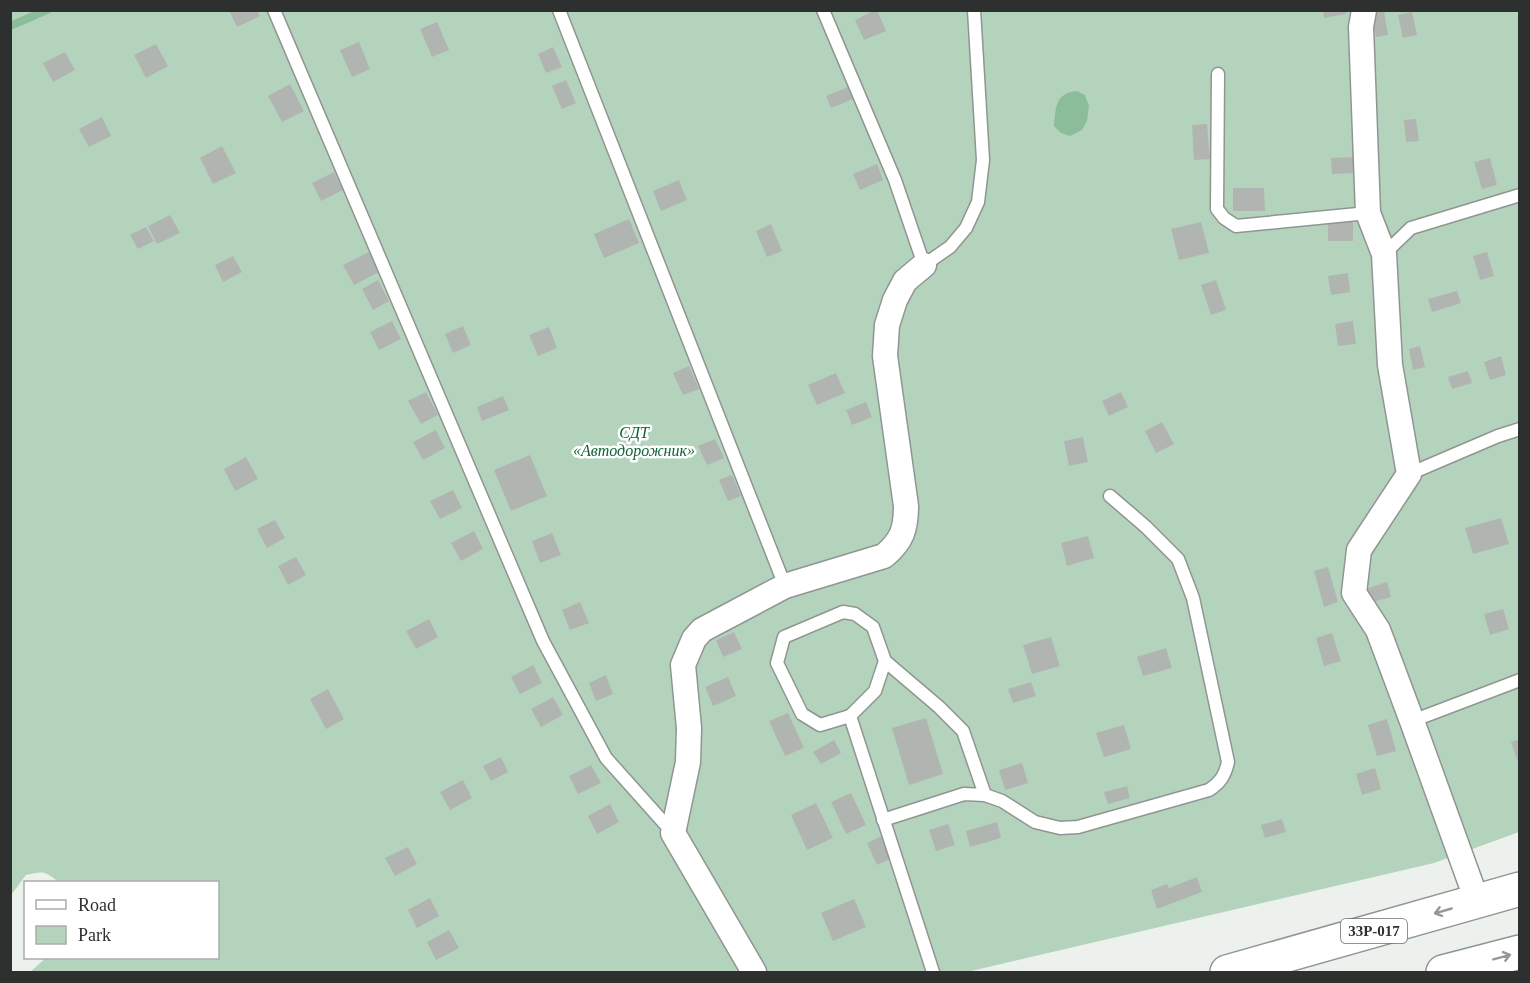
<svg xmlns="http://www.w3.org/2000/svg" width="1530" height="983" font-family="Georgia,serif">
	<rect width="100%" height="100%" fill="#ecf1ee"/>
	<path fill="#b4d3bd" d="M11,11H1519V832L1434,863L967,972H30L46,958H218V882H58C46,871 42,871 26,875L11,895Z"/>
	<path fill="#8cbd9b" d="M1077,91L1085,95L1089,106L1087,121L1082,130L1070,136L1061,133L1054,126C1056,107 1055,93 1077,91Z"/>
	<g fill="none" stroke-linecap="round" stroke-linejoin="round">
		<polyline stroke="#8cbd9b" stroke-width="8" points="10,26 47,10"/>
	</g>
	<g fill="#b1b5b2">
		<polygon points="229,10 257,10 260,16 237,27"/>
		<polygon points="875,10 877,10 886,31 864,40 855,20"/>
		<polygon points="1323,10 1346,10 1346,14 1324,18"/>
		<polygon points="1384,11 1388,35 1376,37 1371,13"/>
		<polygon points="1412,12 1417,35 1403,38 1398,15"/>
		<polygon points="437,22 449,50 432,57 420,29"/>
		<polygon points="359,42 370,69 352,77 340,50"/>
		<polygon points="156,44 168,66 146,78 134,55"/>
		<polygon points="553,47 562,67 546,73 538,54"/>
		<polygon points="65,52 75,70 53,82 43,63"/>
		<polygon points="566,80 576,103 562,109 552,86"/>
		<polygon points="290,84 304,111 282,122 268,96"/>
		<polygon points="848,87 853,99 831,108 826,96"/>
		<polygon points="102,117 111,136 89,147 79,129"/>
		<polygon points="1416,119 1419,141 1406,142 1404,120"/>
		<polygon points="1207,124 1210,159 1194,160 1192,125"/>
		<polygon points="222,146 236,173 213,184 200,158"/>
		<polygon points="1353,157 1354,173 1332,174 1331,158"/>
		<polygon points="1490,158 1497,185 1482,189 1474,162"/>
		<polygon points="877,164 883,180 860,190 853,174"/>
		<polygon points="334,172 343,190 321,201 312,183"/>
		<polygon points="679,180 687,200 661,211 653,191"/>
		<polygon points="1233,188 1264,188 1265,211 1233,211"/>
		<polygon points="170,215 180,233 157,244 148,226"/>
		<polygon points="629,219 639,243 604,258 594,234"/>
		<polygon points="1201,222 1209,253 1179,260 1171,229"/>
		<rect x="1328" y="222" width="25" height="19"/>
		<polygon points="771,224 782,251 767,257 756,231"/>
		<polygon points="146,227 154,241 138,249 130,235"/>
		<polygon points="369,252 379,272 354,285 343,265"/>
		<polygon points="1487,252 1494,276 1480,280 1473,256"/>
		<polygon points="233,256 242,272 223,282 215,265"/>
		<polygon points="1348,273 1350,292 1331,295 1328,276"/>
		<polygon points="378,280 389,301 373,310 362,289"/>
		<polygon points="1216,280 1226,310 1211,315 1201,285"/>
		<polygon points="1457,291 1461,303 1432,312 1428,299"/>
		<polygon points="392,321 401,339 379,350 370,332"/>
		<polygon points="1353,321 1356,344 1338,346 1335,324"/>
		<polygon points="463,326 471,345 453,353 445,334"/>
		<polygon points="549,327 557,348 538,356 529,335"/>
		<polygon points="1420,346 1425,367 1413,370 1409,349"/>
		<polygon points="1501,356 1506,375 1490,380 1484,362"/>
		<polygon points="689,366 699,389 683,395 673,373"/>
		<polygon points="1468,371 1472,383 1452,389 1448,377"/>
		<polygon points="836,373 845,393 817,405 808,385"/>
		<polygon points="426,392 438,415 421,424 408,401"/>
		<polygon points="1121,392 1128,407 1109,416 1102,401"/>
		<polygon points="503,396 509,410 482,421 477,407"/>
		<polygon points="866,402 872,417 852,425 846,410"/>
		<polygon points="1162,422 1174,444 1156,453 1145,431"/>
		<polygon points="436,430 445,448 423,460 413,442"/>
		<polygon points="1083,437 1088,462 1069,466 1064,441"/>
		<polygon points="715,439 724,458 707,465 698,446"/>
		<polygon points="530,455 547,496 511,511 494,470"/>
		<polygon points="246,457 258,479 235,491 224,469"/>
		<polygon points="732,475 741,496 728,501 719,480"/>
		<polygon points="453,490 462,508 440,519 430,501"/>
		<polygon points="1501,518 1509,544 1473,554 1465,528"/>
		<polygon points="275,520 285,538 267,548 257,529"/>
		<polygon points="474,531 483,549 461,561 451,543"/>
		<polygon points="552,533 561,555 540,563 532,541"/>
		<polygon points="1088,536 1094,558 1067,566 1061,543"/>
		<polygon points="296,557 306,575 288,585 278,566"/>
		<polygon points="1328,567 1338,602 1324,607 1314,571"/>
		<polygon points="1387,582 1391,597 1369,603 1365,589"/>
		<polygon points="580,602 589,623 570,630 562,610"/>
		<polygon points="1503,609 1509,629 1490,635 1484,614"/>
		<polygon points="429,619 438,637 416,649 406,631"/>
		<polygon points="734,632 742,649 723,657 716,640"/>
		<polygon points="1332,633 1341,661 1324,666 1316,638"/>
		<polygon points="1051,637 1060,666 1032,674 1023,645"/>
		<polygon points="1166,648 1172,668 1143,676 1137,657"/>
		<polygon points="533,665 542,683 520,694 511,677"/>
		<polygon points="606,675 613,694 596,701 589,683"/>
		<polygon points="728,677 736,696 713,706 705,687"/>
		<polygon points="1031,682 1036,696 1013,703 1008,689"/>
		<polygon points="328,689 344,719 326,729 310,699"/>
		<polygon points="553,697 563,715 541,727 531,709"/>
		<polygon points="788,713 804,748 785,756 769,721"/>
		<polygon points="926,718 943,774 909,785 892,728"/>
		<polygon points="1387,719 1396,751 1377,756 1368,725"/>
		<polygon points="1124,725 1131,749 1104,757 1096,733"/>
		<polygon points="1520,739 1520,760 1517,760 1511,742"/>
		<polygon points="834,740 841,753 821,764 813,752"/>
		<polygon points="501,757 508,772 491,781 483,766"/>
		<polygon points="1022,763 1028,783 1005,790 999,770"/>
		<polygon points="591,765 601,783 578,794 569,776"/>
		<polygon points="1375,768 1381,789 1362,795 1356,774"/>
		<polygon points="463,780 472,798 450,810 440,792"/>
		<polygon points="1127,786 1130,798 1108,804 1104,792"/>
		<polygon points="851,793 866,825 846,834 831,802"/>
		<polygon points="816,803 833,838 807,850 791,815"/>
		<polygon points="610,804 619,822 597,834 588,816"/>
		<polygon points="1282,819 1286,832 1265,838 1261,825"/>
		<polygon points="997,822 1001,838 970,847 966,831"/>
		<polygon points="948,824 955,845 936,851 929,830"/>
		<polygon points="882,836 892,858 877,865 867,843"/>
		<polygon points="408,847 417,864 395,876 385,858"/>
		<polygon points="1197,877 1202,892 1157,909 1151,890 1167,884 1169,888"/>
		<polygon points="430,898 439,916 417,928 408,910"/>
		<polygon points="854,899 866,927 833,941 821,913"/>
		<polygon points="449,930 459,948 436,960 427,942"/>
	</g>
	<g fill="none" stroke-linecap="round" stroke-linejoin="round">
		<defs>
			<g id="service">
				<polyline points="274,10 543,641 606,758 673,833"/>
				<polyline points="559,10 785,586"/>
				<polyline points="823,10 895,180 924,265 950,247 966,228 978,202 983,160 974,10"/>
				<polyline points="1218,74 1217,209 1224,218 1236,226 1368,213"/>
				<polyline points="1384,254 1411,228 1520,195"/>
				<polyline points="1409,474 1498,436 1520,429"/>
				<polygon points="843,612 855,614 873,627 885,661 875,691 850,716 820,725 802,714 777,663 784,637"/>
				<polyline points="885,661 939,707 963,731 985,795"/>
				<polyline points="850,716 933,972"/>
				<polyline points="1412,721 1520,680"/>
				<path d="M883,820L964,794L985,795L1002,801L1035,822L1060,828L1078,827L1209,790C1221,782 1225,775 1228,762L1193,598L1178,559L1146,527L1110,496"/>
			</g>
			<g id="minor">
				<polyline points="1364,10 1361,27 1368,213 1384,254 1390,365 1409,474 1359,550 1354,593 1378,630 1412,721 1477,901"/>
				<path d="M754,972L673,833L688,762L689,728L683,665L694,639L702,630L785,586L884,556C902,541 906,529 906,506L885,356L887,325L895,300L905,281L924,265"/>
			</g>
			<g id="trunk">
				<polyline points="1227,972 1520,889"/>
				<polyline points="1443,972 1520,952"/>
			</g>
		</defs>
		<use href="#service" stroke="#909592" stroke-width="15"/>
		<use href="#minor" stroke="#909592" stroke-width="27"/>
		<use href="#trunk" stroke="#909592" stroke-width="36"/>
		<use href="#service" stroke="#fff" stroke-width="12"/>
		<use href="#minor" stroke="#fff" stroke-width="24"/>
		<use href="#trunk" stroke="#fff" stroke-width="33"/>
	</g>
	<defs><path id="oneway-shaft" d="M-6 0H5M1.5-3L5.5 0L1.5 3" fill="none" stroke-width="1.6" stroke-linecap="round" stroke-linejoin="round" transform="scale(1.5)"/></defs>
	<g stroke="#969897">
		<use href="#oneway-shaft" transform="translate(1443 911) rotate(164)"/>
		<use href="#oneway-shaft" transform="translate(1502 957) rotate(-15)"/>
	</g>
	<g text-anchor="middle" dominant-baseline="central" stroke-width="5" stroke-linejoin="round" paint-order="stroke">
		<rect fill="#fff" stroke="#6d6e6d" stroke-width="1.5" x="1341" y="919" width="66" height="24" rx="4.5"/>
		<g font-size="15" font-weight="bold" fill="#2e302f">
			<text x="1374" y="931">33Р-017</text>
		</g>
		<g font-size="16" font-style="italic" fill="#0d6035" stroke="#fff">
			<text x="634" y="432">СДТ<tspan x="634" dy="18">«Автодорожник»</tspan></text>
		</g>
	</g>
	<rect width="1530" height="983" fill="none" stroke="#2e302f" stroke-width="24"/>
	<rect x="24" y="881" width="195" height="78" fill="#ffffff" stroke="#abacac" stroke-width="1.5"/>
	<rect x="36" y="900" width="30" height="9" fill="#ffffff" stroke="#abacac" stroke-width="1.5"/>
	<text x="78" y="911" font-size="18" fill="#2e302f">Road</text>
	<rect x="36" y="926" width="30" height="18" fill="#b4d3bd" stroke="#abacac" stroke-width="1.5"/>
	<text x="78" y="941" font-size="18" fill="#2e302f">Park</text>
</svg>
